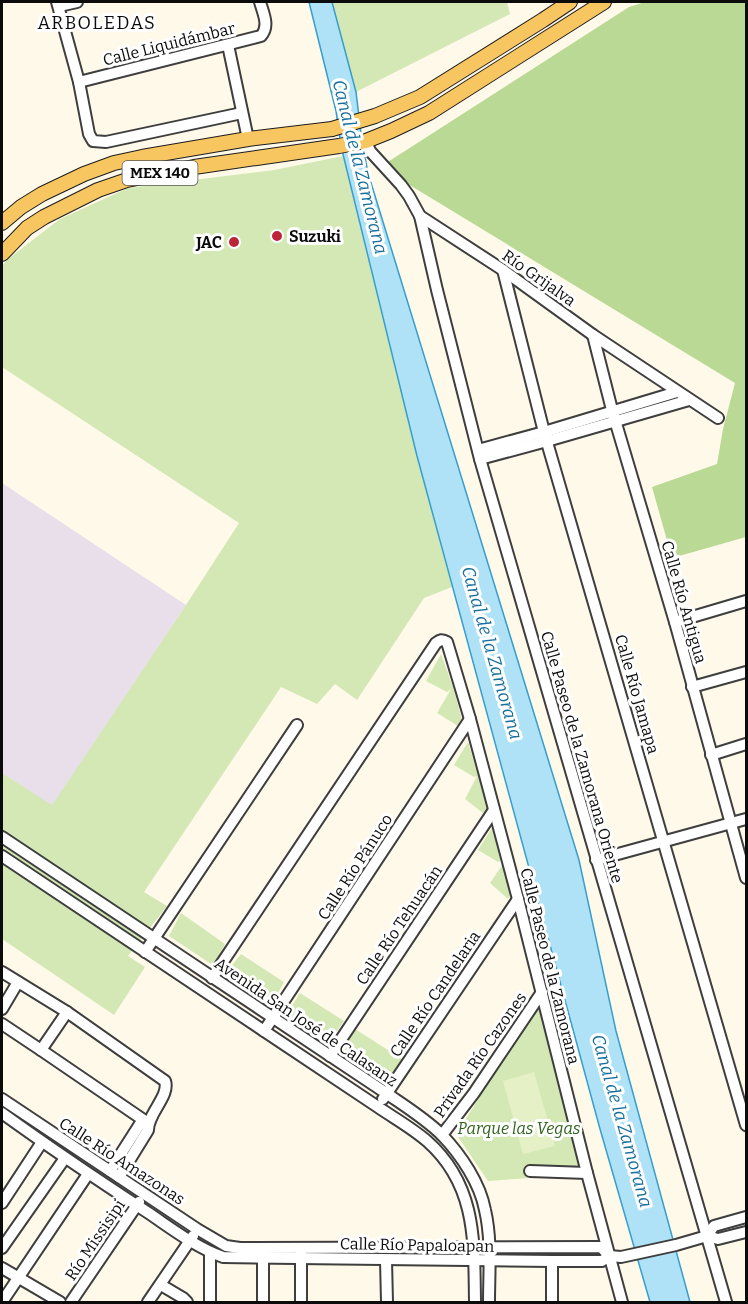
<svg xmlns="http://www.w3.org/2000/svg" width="748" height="1304" font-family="Bitter,serif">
	<rect width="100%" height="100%" fill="#fff9ea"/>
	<polygon fill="#e8dfeb" points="2,483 186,605 52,806 2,773"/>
	<g fill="#d4e8b5">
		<polygon points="332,2 507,2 510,14 356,92"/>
		<polygon points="343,156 417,456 452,587 424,598 357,700 335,684 317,704 281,687 144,892 167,906 128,956 145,967 114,1015 2,939 2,773 52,805 186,605 239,523 2,367 2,266 8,259 60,219 128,188 274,170"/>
		<polygon points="441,654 453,687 462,720 458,726 437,713 451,689 447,692 426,681"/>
		<polygon points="468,742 488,808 483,813 465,799 477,776 474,777 454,765"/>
		<polygon points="492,828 502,860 498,862 478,850"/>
		<polygon points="503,864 511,894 508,899 490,883"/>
		<polygon points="181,913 225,944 214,966 169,936"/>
		<polygon points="241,954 284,982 272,1004 225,974"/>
		<polygon points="300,993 344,1021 330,1041 286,1015"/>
		<polygon points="539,1004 585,1174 488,1181 456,1134"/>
		<polygon points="355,1029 402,1059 389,1081 341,1050"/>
	</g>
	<polygon fill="#b9d994" points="645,2 746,2 746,537 672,558 652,487 717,464 723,429 735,383 380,167 629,7"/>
	<polygon fill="#e5f0c6" points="534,1072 555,1146 523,1154 503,1081"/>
	<polygon fill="#afe2f6" stroke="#369ecd" stroke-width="1.5" points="309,2 332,2 356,92 362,142 368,173 579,860 616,1031 690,1302 650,1302 600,1129 417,456 341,146 336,111"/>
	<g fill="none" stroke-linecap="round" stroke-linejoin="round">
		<defs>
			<g id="minor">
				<polyline points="57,2 79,82 89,134 93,141 106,142 242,113"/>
				<polyline points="59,6 77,2"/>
				<polyline points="228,45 248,139"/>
				<path d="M79,82L261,36C270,26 263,13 260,2"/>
				<polyline points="366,141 370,151 401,185 409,196 420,216 503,270 593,335 718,418"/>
				<polyline points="420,216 437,290 480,459 726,1302"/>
				<polyline points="503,270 544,432 746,1125"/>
				<polyline points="593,335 612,410 675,622 746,878"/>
				<polyline points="478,450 544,432 677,392"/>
				<polyline points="480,459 547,441 689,400"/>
				<polyline points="675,622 746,601"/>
				<polyline points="692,687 746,672"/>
				<polyline points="711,755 746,744"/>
				<path d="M2,837L386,1093C405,1106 426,1119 442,1135C461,1155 480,1183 485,1210C492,1240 489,1272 489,1302"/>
				<path d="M2,856L378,1107C394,1118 412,1128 427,1141C477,1185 474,1242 475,1302"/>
				<polyline points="596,860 746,819"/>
				<polyline points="145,952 297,725"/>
				<path d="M2,972L67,1012L165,1081C170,1096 148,1113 148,1130L119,1177"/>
				<path d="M212,978L436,643C440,640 442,639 447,642L470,719L518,899L587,1173L622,1302"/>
				<polyline points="2,1009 18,982"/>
				<polyline points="2,1024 41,1050 148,1123"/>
				<polyline points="264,1031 470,719"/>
				<polyline points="41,1050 67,1012"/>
				<polyline points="330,1056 494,810"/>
				<polyline points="2,1099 197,1229 226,1246 240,1248 601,1247 609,1256 621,1257 676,1245 707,1236 718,1239 746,1232"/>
				<polyline points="383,1099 518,899"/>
				<path d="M2,1113C49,1147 98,1180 147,1212C171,1228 195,1247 223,1257L552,1261H602L609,1256"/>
				<polyline points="442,1135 474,1093 542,992"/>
				<polyline points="110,1171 140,1124 148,1123"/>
				<polyline points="530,1171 587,1173"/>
				<polyline points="2,1203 42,1142"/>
				<polyline points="707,1236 714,1226 746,1217"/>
				<polyline points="2,1248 65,1158"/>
				<polyline points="210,1253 210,1302"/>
				<polyline points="386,1260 387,1302"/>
				<polyline points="552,1261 552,1302"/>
				<polyline points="2,1268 60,1302"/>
				<polyline points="161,1285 183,1298 187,1302"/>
				<polyline points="2,1302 88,1174"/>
				<polyline points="71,1302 139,1202"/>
				<polyline points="148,1302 193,1236"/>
				<polyline points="263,1302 263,1251"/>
				<polyline points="301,1302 301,1254"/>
			</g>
			<g id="major">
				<polyline points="2,223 21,207 42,194 84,174 114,163 142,157 248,139 332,129 375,116 420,97 543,20 570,2"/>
				<polyline points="2,254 27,228 44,217 98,190 127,180 194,167 339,146 366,141 391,131 429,113 604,2"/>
			</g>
		</defs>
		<use href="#minor" stroke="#3e3e3e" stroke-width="14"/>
		<use href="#major" stroke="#1c1c1c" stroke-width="16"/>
		<use href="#minor" stroke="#fff" stroke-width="10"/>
		<use href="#major" stroke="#f8c661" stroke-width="14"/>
	</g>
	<g fill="#bb2439" stroke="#fff" stroke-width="2">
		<circle cx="277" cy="236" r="6"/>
		<circle cx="234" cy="242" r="6"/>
	</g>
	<g text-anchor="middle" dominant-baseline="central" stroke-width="6" stroke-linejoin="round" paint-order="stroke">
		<rect fill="#fff" stroke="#545454" stroke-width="1.5" x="122.5" y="161" width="75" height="24" rx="4.5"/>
		<g font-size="15" font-weight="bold" fill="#0b0b0b">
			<text x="160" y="173">MEX 140</text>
		</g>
		<g font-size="16" fill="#0b0b0b" stroke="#fff">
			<text transform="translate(169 44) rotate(-14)">Calle Liquidámbar</text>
			<text transform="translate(539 278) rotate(35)">Río Grijalva</text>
			<text transform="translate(684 602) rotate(74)">Calle Río Antigua</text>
			<text transform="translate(637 694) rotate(74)">Calle Río Jamapa</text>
			<text transform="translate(582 757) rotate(74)">Calle Paseo de la Zamorana Oriente</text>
			<text transform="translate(355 867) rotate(-57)">Calle Río Pánuco</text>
			<text transform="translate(399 925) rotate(-56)">Calle Río Tehuacán</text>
			<text transform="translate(550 966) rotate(76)">Calle Paseo de la Zamorana</text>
			<text transform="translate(435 994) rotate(-56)">Calle Río Candelaria</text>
			<text transform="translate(306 1022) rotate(34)">Avenida San José de Calasanz</text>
			<text transform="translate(480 1055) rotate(-55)">Privada Río Cazones</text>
			<text transform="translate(122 1161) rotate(33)">Calle Río Amazonas</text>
			<text transform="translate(95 1240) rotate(-56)">Río Missisipi</text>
			<text transform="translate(417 1245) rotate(1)">Calle Río Papaloapan</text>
		</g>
		<g font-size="16" font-weight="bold" fill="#0b0b0b" stroke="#fff" text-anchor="start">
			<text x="289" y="236">Suzuki</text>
			<text x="222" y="242" text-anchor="end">JAC</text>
		</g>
		<g font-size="16" font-style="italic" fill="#31621d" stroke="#fff">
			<text x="519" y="1128">Parque las Vegas</text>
		</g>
		<g font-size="18" letter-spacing="1.5" fill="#0b0b0b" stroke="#fff">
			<text x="97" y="23">ARBOLEDAS</text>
		</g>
		<g font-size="18" font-style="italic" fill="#166e9c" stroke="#fff">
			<text transform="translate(360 167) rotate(76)">Canal de la Zamorana</text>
			<text transform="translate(492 653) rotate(74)">Canal de la Zamorana</text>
			<text transform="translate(622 1121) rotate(74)">Canal de la Zamorana</text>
		</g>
	</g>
	<rect width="748" height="1304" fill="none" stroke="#0b0b0b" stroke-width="6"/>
</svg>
